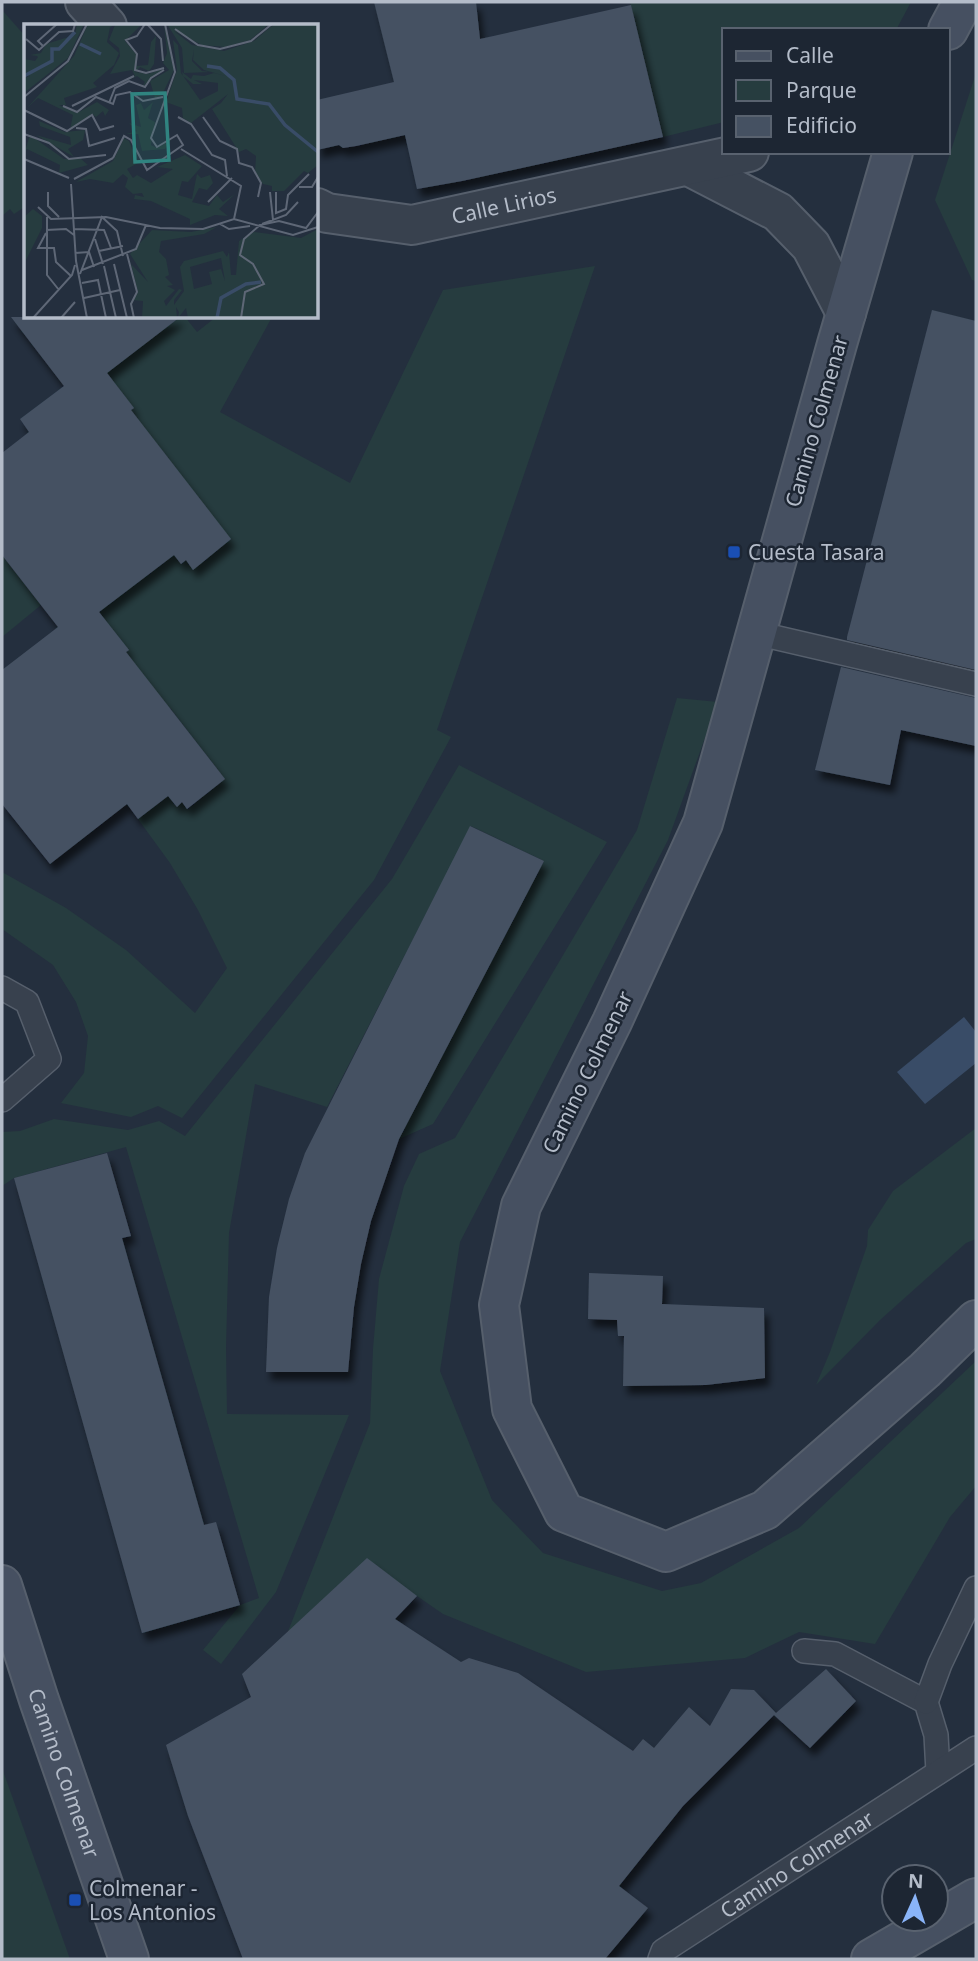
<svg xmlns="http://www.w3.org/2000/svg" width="978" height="1961" font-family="'Noto Sans',sans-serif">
	<defs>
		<filter id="shadow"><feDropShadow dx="4.5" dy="8" stdDeviation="3.5" flood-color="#0009"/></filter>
	</defs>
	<rect width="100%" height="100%" fill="#242f3e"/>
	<g fill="#263c3f">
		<polygon points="630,2 911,2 896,30 724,30 724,122 663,137"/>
		<polygon points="2,10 26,37 26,206 14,214 10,209 2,216"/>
		<polygon points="976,73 976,281 972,280 935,200"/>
		<polygon points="595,266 437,730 451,737 374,880 182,1118 158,1106 131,1117 61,1103 84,1073 88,1036 76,1002 53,965 2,929 2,872 66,908 126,950 195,1013 227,968 198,910 170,863 138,819 168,796 177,806 182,802 188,809 225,779 170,708 159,717 89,599 115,539 145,577 174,555 181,564 186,560 119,420 133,408 97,360 124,333 112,317 135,317 152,338 180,317 185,317 197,332 216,317 272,317 220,412 350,483 443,290"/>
		<polygon points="2,555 41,605 2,637"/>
		<polygon points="677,698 718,702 668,840 460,1242 440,1371 492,1500 543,1553 662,1591 701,1583 799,1528 976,1361 976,1486 950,1517 875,1644 799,1632 745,1658 586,1672 443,1614 417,1596 287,1634 370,1423 373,1349 379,1279 404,1186 419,1154 455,1138 637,830"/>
		<polygon points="459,765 607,842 433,1124 399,1139 544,861 471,826 327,1107 255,1084 229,1233 226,1347 227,1414 349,1415 276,1592 221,1664 203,1650 240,1605 259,1598 126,1147 14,1178 2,1186 2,1132 20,1131 54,1119 128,1130 159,1121 185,1136 392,879"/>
		<polygon points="976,1128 976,1239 966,1243 880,1320 816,1385 830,1352 867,1246 868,1230 893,1191"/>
		<polygon points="2,1768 70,1959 2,1959"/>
	</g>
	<polygon fill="#394c67" points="964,1017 976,1032 976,1063 925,1104 897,1072"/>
	<g fill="#455162" filter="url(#shadow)">
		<polygon points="374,2 476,2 480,39 631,5 663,137 462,181 417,189 405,135 356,146 343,148 339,145 317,150 317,100 394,82"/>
		<polygon points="932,310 976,321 976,670 847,640 847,637"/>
		<polygon points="11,317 180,317 107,373 134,408 131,410 231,539 193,570 186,560 181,564 174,555 99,612 129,650 126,652 225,779 187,809 182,802 177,807 168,796 138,819 127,804 50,864 2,804 2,670 58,627 2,555 2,453 29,432 20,419 64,386"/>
		<polygon points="841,667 976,698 976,746 901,730 890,785 815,770"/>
		<polygon points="470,826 544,861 399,1139 371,1221 361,1264 354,1307 348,1372 266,1372 269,1297 277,1248 289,1199 305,1153"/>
		<polygon points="107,1153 131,1236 122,1238 204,1525 216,1522 240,1605 142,1633 14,1178"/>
		<polygon points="589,1273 663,1276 662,1304 764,1308 765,1378 706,1385 623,1386 624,1336 618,1336 617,1320 588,1319"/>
		<polygon points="367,1558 417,1596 395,1619 461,1662 469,1658 518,1673 633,1751 643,1739 654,1748 689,1707 710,1726 731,1689 754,1690 776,1713 826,1669 856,1701 810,1748 774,1715 683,1806 619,1886 648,1908 605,1959 243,1959 188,1816 166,1745 251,1697 242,1674"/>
	</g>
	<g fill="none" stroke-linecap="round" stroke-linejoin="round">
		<defs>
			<g id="lane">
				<polyline points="756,633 976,684"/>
				<polyline points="2,988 27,1002 49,1059 2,1100"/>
				<polyline points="804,1651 835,1654 926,1702 936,1735 938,1772"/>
				<polyline points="926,1702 940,1664 976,1588"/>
				<path id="s1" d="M660,1959L663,1951L976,1748"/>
			</g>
			<g id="street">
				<polyline points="85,2 107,26"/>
				<polyline points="689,166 778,212 811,246 846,313"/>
				<path id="s2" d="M317,208L327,213L412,225L749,152"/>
			</g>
			<g id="secondary">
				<polyline points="948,30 963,2"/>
				<polyline points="893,152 837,344 703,823 612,1022 521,1206 499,1305 512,1409 564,1512 666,1552 765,1510 925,1370 976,1320"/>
				<path id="s3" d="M2,1585L39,1700L129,1959"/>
				<polyline points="871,1959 976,1898"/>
			</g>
		</defs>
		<use href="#lane" stroke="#565f6c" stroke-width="26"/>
		<use href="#street" stroke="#565f6c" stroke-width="42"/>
		<use href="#secondary" stroke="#565f6c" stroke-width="42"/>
		<use href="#lane" stroke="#38414e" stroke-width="23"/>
		<use href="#street" stroke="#38414e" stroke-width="38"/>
		<use href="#secondary" stroke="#465061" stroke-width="38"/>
	</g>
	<g fill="#1a4fb4" stroke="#1d2633" stroke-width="2.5">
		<rect x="727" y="545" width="14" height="14" rx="3.5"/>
		<rect x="68" y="1893" width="14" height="14" rx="3.5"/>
	</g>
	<g text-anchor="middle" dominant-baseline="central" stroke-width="5" stroke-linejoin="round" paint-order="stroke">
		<g font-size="21" fill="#b4bcc9" stroke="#1d2633">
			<text stroke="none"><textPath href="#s2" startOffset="191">Calle Lirios</textPath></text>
			<text transform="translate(816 421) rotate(-74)">Camino Colmenar</text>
			<text transform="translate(587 1072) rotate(-64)">Camino Colmenar</text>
			<text stroke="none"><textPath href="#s3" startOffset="198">Camino Colmenar</textPath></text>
			<text stroke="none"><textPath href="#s1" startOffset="168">Camino Colmenar</textPath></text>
		</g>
		<g font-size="21" fill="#b4bcc9" stroke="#1d2633" text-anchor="start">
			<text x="748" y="552">Cuesta Tasara</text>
			<text x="89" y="1888">Colmenar -<tspan x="89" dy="24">Los Antonios</tspan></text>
		</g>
	</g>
	<g transform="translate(24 24)">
		<rect width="294" height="294" fill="#242f3e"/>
		<path d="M53,0H60L44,34L0,69V54L6,52L0,51V35L11,37L14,33L13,32L6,31L17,29L22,20L51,11ZM64,0H118L101,17L112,30L113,42L124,41L127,18L132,12L130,40L125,47L116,43L111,48L124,50L139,45L118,63L121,58L113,52L85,65L111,52L108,46L86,50L96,32L95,24L85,16L91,1L86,3L83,18L95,29L90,41L69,59L73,63L40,74L42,81H35L53,89L73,78L85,86L81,92L79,87L72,93L68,90L46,106L49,91L14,74L3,84L50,32ZM140,0L150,46L138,71L131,74L126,57L145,46L139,39L143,29ZM143,0H245L226,16L201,23L178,21L150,7L168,21L200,27L230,17L250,0H294V141L284,149L280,147L260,167H248V162L239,160L231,149L232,132L222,125L215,128L188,85L197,79L204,70L167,99L159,94L158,84L142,78L153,46L149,16L154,21L157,49L176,76L194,67V59L170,56L178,60H169L159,52L158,48L167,55L169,51L180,52L190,49L202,52L180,46L169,36L170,25L168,37L178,47L187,48L160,49L158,24ZM129,78L124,94L131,98L127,121L133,124L147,116L141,125L118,127L114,110H102L113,107L105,99L117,103L112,81L117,79L120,86ZM15,97L41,108L61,106L59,116L44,125L50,133L12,111L47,121L46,113L16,102ZM6,111L40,135H57L64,141L35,149L36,141L3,125L0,130ZM100,114L105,117L114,139L103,145L109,154L113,151L127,159L149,145L133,143L161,131L178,142L164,158L158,157L154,171L168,175L173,150L177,154L186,151L189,159L183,166L175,164L168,178L185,182L193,171L199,178L211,170L195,185L204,192L191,191L166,201V195L127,177L110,175L111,171L120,173L118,169L109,170L101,163L104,154L99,150L89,159L66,155L52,158L89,137ZM9,185L18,192V204L0,240V193ZM193,203L180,210L137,217L135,228L142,235L145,251L141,253L149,261L143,262L151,266L140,277L142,282L155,265L158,266L150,276V281L160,267L156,243L160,237L199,227L203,233L205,228L207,251H212L215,217L230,208L277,214L294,205V294H164L162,284L154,294L155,288L152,283L153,294H118L119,277L109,276L114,268L107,240L124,258L106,230L128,206L167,208ZM197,234L201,257L197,245L185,248L188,260L170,265L166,243Z" fill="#263c3f" fill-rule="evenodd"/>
		<path fill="none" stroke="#394c67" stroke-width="3.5" d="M56,20L77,30M183,42L196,44L210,56L213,75L245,80L261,101L294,128M0,52L28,37V25H35L51,8M193,294L197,274L222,260L237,258"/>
		<path fill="none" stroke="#5e6776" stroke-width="2" d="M121,0L113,12L102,16L113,30L111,46L122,49L140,44M123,0L137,15L139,37M151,5L174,21L196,25L227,17L248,0M2,15L15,26L35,8L49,7L51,0M19,22L14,17L33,0M0,73L44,37L63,0M85,79L91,64L105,57L121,63L127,54L140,46M39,82L53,88L72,73L89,80L92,71L106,68L119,77L139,73M48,82L110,52M0,86L43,107L68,91L76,106L90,102M154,93L167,100L188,131L201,136L203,152M179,93L196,117L213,125L215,139L228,143L237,159L234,173M52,104L62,105L65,122L91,114M0,110L25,119L45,135L82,131M157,125L217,162L210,195M89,134L100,112L107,116L123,146L159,121L153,111L133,123L127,114L151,48L141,0M0,135L45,154M50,155L89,134M47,160L52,237L63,294M275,163H288L294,153M24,168V182L35,193M246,168L249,196M252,168V189L262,185L264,171L285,150M184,178L208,154M14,183L27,195L82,193L136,204L179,205L210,195L269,211L294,203M23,193V251L35,266M196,200L205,205L226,202M238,200L262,191L274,178M50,205L80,206L87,224M22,206L42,205L50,211M22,209L14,224H30L32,238L47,252M71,215L79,240M75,227L99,222M51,229L65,228L70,243M103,230L113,268L107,280L110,294M90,240L103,294M80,242L92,294M58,246L112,225L122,201M56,250L78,193L93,207L99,232M58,259L74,256L82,294M60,274L96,266M9,294L48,251L51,241M37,294L51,278M217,294L221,268L240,260L229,240L216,231L220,215L236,201L255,197L282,204L294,188"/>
		<path fill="#308480" fill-opacity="0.15" stroke="#308480" stroke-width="3.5" d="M141,69L145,136L111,138L108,70Z"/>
		<rect width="294" height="294" fill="none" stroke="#b4bcc9" stroke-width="3.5"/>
	</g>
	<rect width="978" height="1961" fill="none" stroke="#b4bcc9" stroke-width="7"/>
	<rect x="722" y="28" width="228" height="126" fill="#1d2633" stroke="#59626f" stroke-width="2"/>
	<rect x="736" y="51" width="35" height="10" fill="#465061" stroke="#59626f" stroke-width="2"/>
	<text x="786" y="63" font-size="21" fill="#b4bcc9">Calle</text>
	<rect x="736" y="80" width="35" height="21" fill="#263c3f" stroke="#59626f" stroke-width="2"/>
	<text x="786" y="98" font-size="21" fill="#b4bcc9">Parque</text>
	<rect x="736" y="116" width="35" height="21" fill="#455162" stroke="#59626f" stroke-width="2"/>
	<text x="786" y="133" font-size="21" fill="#b4bcc9">Edificio</text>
	<g transform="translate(915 1898) rotate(3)"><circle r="33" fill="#1d2633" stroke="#59626f" stroke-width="2"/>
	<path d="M0-5L12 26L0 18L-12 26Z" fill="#8ab4f8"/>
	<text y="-10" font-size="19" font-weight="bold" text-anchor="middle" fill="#b4bcc9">N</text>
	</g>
</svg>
